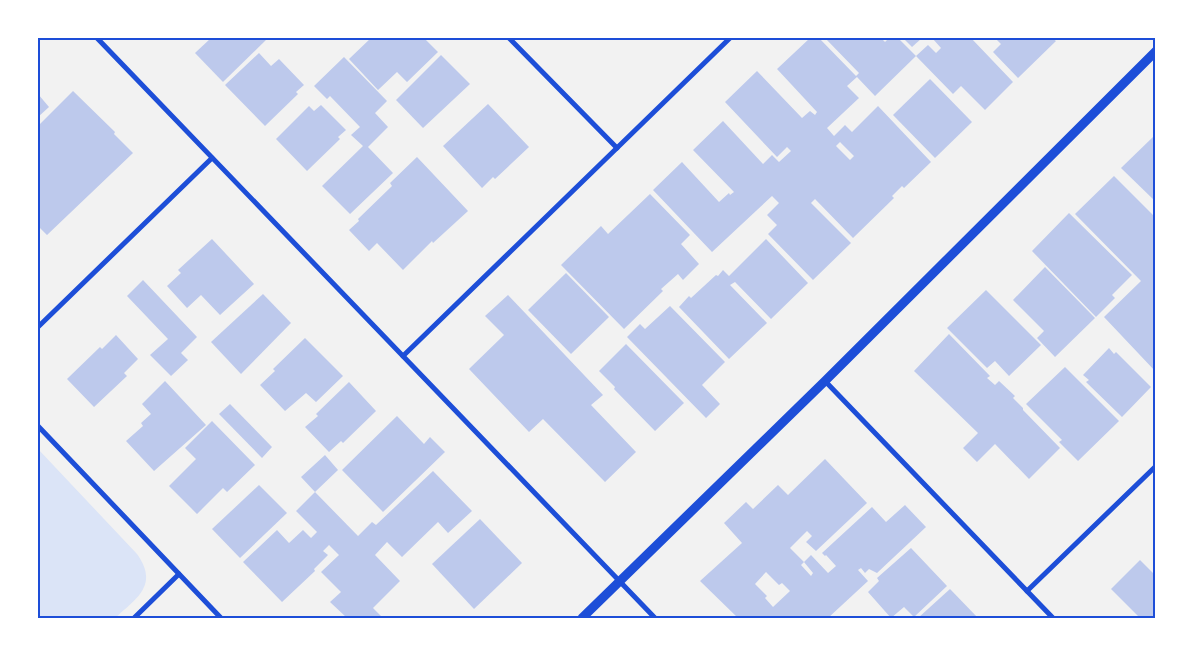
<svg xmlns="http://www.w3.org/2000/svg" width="1193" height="656" font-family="Rubik,sans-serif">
	<rect width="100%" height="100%" fill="#f2f2f2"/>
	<path fill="#dbe4f7" d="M38,449L137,554C159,585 137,598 115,618H38Z"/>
	<g fill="#bdc9ec" fill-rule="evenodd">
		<polygon points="211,38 268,38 223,82 195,53"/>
		<polygon points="371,38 424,38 438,52 407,82 397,72 378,90 349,59"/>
		<path d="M810,38H819L856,76L859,73L825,38H881L885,42L889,38H898L916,56L875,96L857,77L847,86L859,98L827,128L834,136L845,125L852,132L878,106L931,162L904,188L902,186L892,196L894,198L853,238L815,199L811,203L851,243L813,280L768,234L777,225L767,215L779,203L772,196L712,252L653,190L682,162L719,202L729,193L730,195L734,192L693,150L723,121L763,164L772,155L779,162L791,151L787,147L777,157L725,102L757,71L802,118L810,111L815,115L817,112L777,69ZM840,142L854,156L850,160L836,146Z"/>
		<polygon points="903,38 922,38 912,47"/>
		<polygon points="935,38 971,38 1013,82 985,110 961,86 953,94 916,56 928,45 936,53 941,48 933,39"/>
		<polygon points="995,38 1052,38 1056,41 1018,78 993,52 1001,44"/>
		<polygon points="259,53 271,66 279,59 304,85 296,92 298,94 265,126 225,85"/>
		<polygon points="441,55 470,84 423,128 396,100"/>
		<polygon points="344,57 387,101 375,113 388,127 368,147 393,173 350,214 322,186 363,146 351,135 360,127 330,96 327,99 314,86"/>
		<polygon points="930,79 972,122 935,158 893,115"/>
		<polygon points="73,91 115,132 114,134 133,153 47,235 38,226 38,126"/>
		<polygon points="38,94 49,107 38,117"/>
		<polygon points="488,104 529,147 495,179 493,177 482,188 443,146"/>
		<polygon points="321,105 346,130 338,137 340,139 307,171 276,139 309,106 314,111"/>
		<polygon points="1153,137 1156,140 1156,202 1121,168"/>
		<polygon points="417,157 468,211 433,243 432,241 403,270 377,243 369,251 349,230 359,221 358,219 392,186 390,183"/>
		<polygon points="1114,176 1156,218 1156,372 1104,317 1141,281 1075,214"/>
		<polygon points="650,194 690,235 681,244 699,264 683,280 678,274 661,289 663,291 624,329 561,265 601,226 608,234"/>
		<polygon points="1069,213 1132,275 1112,295 1115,298 1096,317 1032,251"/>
		<polygon points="212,239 254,284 220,315 201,295 187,308 167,286 181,273 178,270"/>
		<polygon points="766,239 808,283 771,319 735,282 730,285 767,323 729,359 679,307 689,296 691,298 716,275 718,276 723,270 729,276"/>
		<polygon points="1045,267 1095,318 1055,357 1037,338 1044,331 1013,300"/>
		<polygon points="566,273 609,317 571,354 528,310"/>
		<polygon points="143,280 197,337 181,353 188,360 171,376 150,355 168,339 127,296"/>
		<polygon points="986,290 1041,345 1009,376 995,361 987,368 947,328"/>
		<polygon points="263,294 291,323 241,374 211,342"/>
		<polygon points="508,295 603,395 591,405 636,452 605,482 543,419 529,432 469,369 504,335 485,316"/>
		<polygon points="670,306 725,362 702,385 720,404 706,418 627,337 640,324 645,329"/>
		<polygon points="949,334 990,376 987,378 995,385 999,381 1015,396 1013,398 1023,408 1023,410 1060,448 1029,479 995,444 977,462 963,448 978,433 914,371"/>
		<polygon points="116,335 138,359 124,373 127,376 94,407 67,379 100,347 102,349"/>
		<polygon points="305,338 343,376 316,402 306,393 285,411 260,385 275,371 273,369"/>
		<polygon points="626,344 684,403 655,431 614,389 615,387 599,371"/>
		<polygon points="1109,348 1114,354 1116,352 1151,387 1122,417 1086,382 1089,380 1083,375"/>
		<polygon points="1065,367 1119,421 1078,461 1059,442 1062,440 1026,404"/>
		<polygon points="165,381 206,425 154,471 126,441 143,426 141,423 151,414 142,404"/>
		<polygon points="349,382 376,411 343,443 341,441 329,452 305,427 318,416 316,414"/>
		<polygon points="230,404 272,447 262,458 219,414"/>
		<polygon points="397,416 424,444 430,437 445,452 383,512 342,470"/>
		<polygon points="212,421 255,465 227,492 223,488 197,514 169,486 196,459 185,448"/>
		<polygon points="325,455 338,470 315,492 358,536 372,522 376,525 433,471 472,511 448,533 438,522 402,557 387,542 375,555 400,581 373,608 383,618 347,618 330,602 341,592 321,572 339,555 329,545 323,551 328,555 314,569 315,571 282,602 243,562 277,530 289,543 303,530 311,538 317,532 296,511 315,492 301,477"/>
		<path d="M825,459L867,503L816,551L806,542L812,536L807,531L790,548L804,562L801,565L811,576L813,573L804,562L811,555L828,573L836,566L826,555L825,556L822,553L872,507L886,522L905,505L926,527L877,573L869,569L865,573L861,568L858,570L868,581L828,618H738L700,581L742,543L724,523L746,502L753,509L778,485L788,495ZM766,572L779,585L782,583L790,591L773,607L765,598L767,596L755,584Z"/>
		<polygon points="259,485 287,513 240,558 212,529"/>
		<polygon points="480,519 522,563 474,609 432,564"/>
		<polygon points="911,548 947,586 914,617 904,607 891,618 868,592 879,581 877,578"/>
		<polygon points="1140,560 1156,576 1156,618 1140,618 1111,589"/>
		<polygon points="950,589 978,618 918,618"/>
	</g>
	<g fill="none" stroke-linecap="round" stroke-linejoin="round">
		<g stroke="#1d4ed8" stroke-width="5">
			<polyline points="97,38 655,618"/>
			<polyline points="509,38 617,148"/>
			<polyline points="38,327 212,158"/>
			<polyline points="403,356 730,38"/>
			<polyline points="825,381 1053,618"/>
			<polyline points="38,426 221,618"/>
			<polyline points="1027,591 1156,466"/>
			<polyline points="134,618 179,574"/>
		</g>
		<polyline stroke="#1d4ed8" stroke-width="9" points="582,618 825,381 1156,51"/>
	</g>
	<rect width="1193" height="656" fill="none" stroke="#ffffff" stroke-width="78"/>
	<rect x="39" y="39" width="1115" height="578" fill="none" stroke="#1d4ed8" stroke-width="2"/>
</svg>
